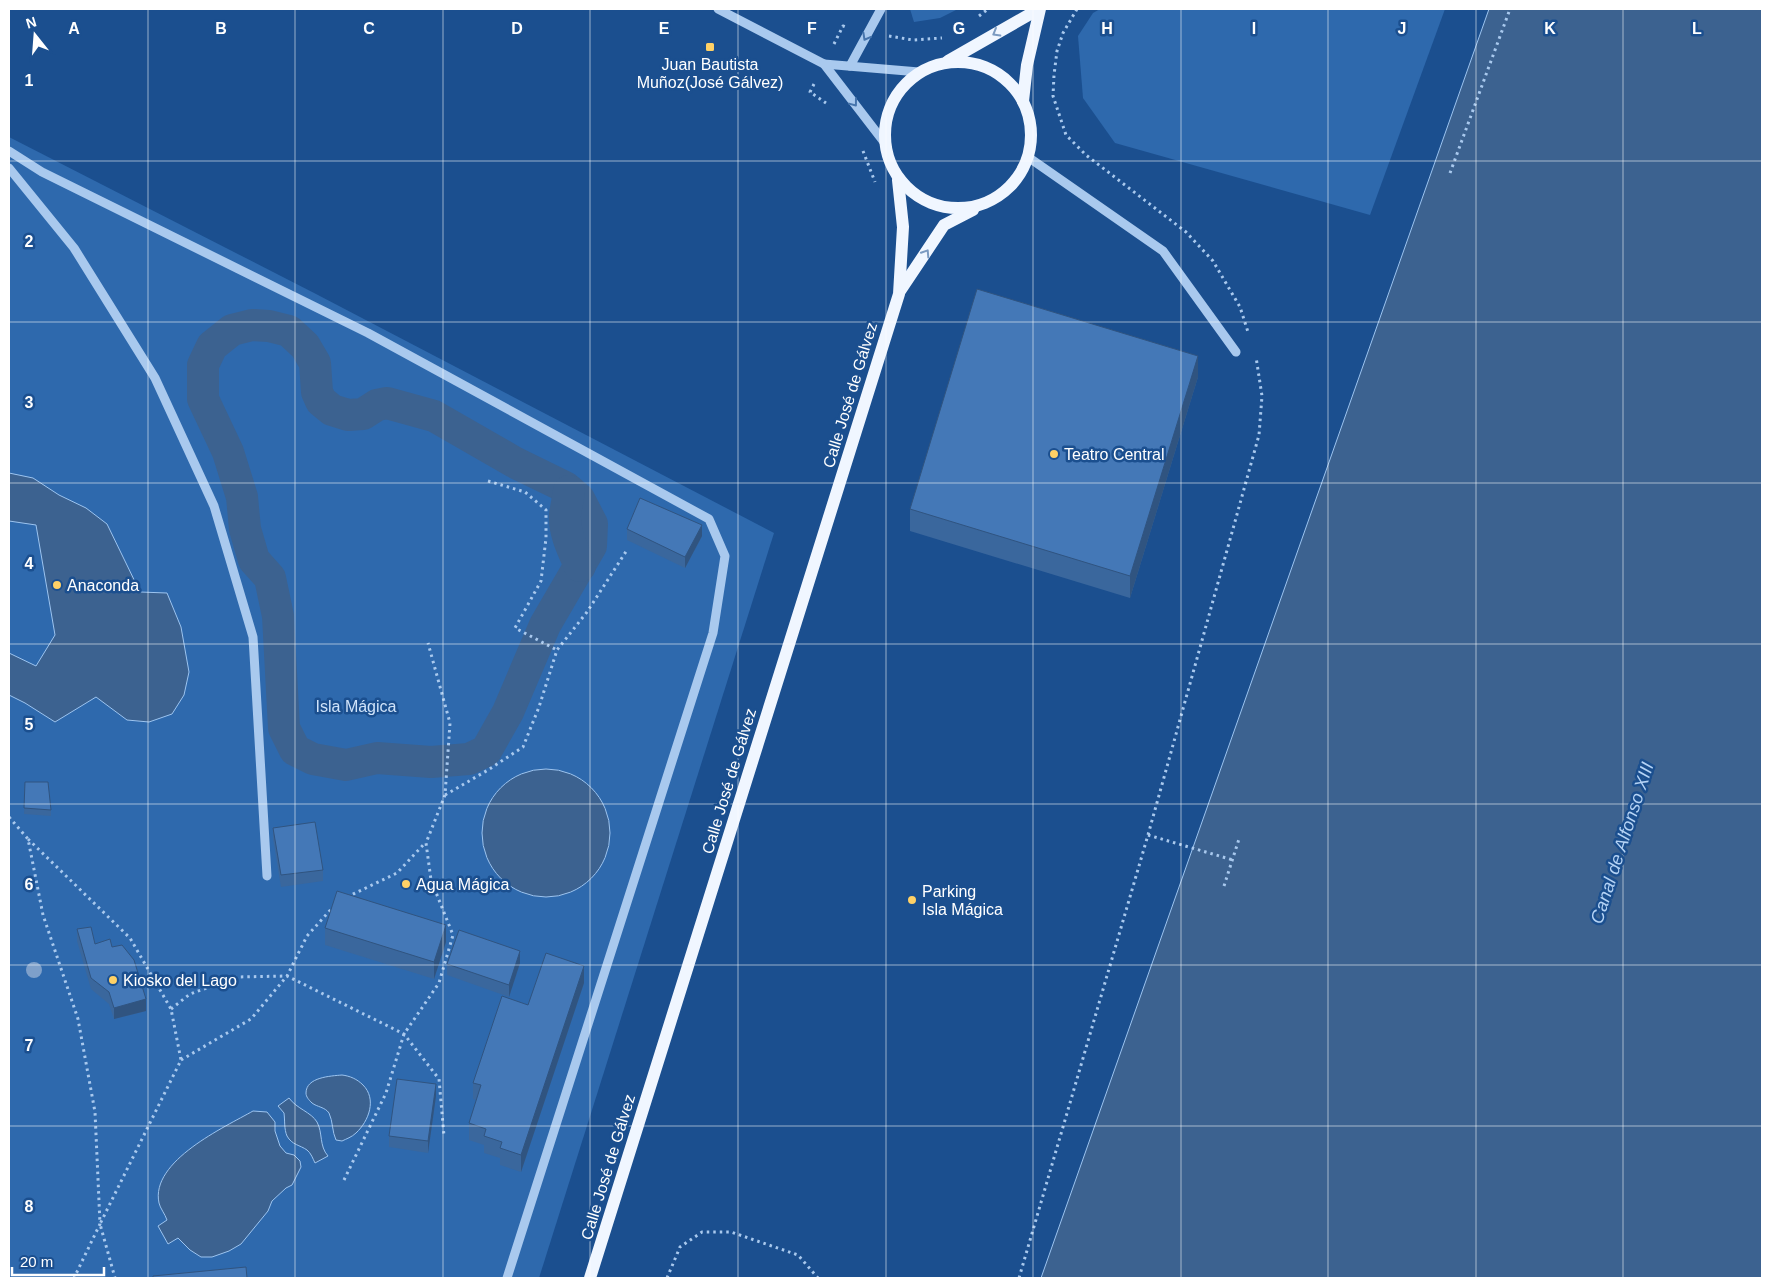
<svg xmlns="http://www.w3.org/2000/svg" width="1771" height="1287" font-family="Arial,sans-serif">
	<rect width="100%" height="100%" fill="#1b4f8f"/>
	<g fill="#2e69ad">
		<polygon points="910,9 958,9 940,18 914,22"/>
		<polygon points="1100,9 1445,9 1370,215 1115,143 1083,98 1078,36 1093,13"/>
		<polygon points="9,137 316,294 774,533 539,1278 9,1278"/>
	</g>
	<g fill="#3c6290" stroke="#9cc4f0">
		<polygon points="1489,9 1762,9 1762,1278 1041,1278"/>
		<polygon points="9,473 33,478 59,495 86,508 107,524 140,592 167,593 181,627 189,672 184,695 172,714 149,722 127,720 96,697 55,722 25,703 9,695 9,653 36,666 55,635 36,525 9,521"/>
		<circle cx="546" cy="833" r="64"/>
		<path d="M342,1075C350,1076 357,1079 363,1085C377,1099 369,1121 356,1133C352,1137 346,1139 342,1141L336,1140C332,1132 333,1121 329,1113C325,1107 317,1107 312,1103C309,1100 306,1097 306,1093C306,1077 331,1076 342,1075Z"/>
		<path d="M289,1098C297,1109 311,1112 317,1122C323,1133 319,1146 328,1156L315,1163C313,1159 311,1153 307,1150C300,1145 292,1145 287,1136C284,1129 285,1121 284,1113L278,1106Z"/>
		<path d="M253,1111L267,1112L275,1122V1131L280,1146L286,1153L294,1155L300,1161L301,1167L292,1185L286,1188L272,1201L268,1211L241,1244L229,1251L212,1257H201L190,1250L178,1238L168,1244L158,1226L167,1220C165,1214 160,1208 159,1203C150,1161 225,1127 253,1111Z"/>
	</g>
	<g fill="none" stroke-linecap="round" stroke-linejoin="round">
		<g stroke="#3c6290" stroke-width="32">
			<polygon points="252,325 269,326 289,331 305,346 315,363 317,392 321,401 332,410 348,415 363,414 377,405 387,403 434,416 514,462 565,487 579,499 592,524 591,546 545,625 508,712 486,751 469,759 431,762 377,758 346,765 313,759 295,750 284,728 278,616 270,578 254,560 245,529 242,497 228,452 203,399 203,365 212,346 232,330"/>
			<path d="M569,491C568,499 566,507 565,515C564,533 573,550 580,566"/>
		</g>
		<g stroke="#a9c9ee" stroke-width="3" stroke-dasharray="2.5 4" stroke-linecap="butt">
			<polyline points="1077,9 1063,33 1057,51 1054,75 1053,96 1066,135 1086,155 1186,232 1213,261 1240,307 1248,332"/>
			<polyline points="979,16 988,9"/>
			<polyline points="889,36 913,40 942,38"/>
			<polyline points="834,44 843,26 848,28"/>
			<polyline points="814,84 810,92 826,103"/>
			<polyline points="863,151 875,182"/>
			<polyline points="1450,173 1510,9"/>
			<polyline points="488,481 525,492 546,510 546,538 541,581 515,628 557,650"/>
			<polyline points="445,795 488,770 523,747 539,707 557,650 587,612 627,550"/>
			<polyline points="9,817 28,839 43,915 78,1019 95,1112 100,1224 74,1278"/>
			<polyline points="1148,835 1233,860"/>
			<polyline points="28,839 130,938 171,1009 181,1060 100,1224 115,1278"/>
			<polyline points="1224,886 1239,839"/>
			<polyline points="347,897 397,873 425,843"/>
			<polyline points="171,1009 190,994 237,977 287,976 404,1034 439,1079 444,1136"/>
			<polyline points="181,1060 251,1019 287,976 307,936 334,906"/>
			<polyline points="344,1180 386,1093 404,1034 439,983 453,935 431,880 426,843 445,795 450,723 428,643"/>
			<polyline points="667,1278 680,1247 702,1232 731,1232 798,1255 818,1278"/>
			<polyline points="1019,1278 1148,835 1259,435 1262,396 1256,357"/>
		</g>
		<g stroke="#a9c9ee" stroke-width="9">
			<polyline points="718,9 824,64 884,142"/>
			<polyline points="824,64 919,72"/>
			<polyline points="850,66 881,9"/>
			<polyline points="9,151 42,172 368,333 709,519 725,556 713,633 507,1278"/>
			<polyline points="1028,157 1163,251 1236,352"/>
			<polyline points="9,168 74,248 155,378 214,506 253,637 267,876"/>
		</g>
		<g stroke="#f0f6ff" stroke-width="12">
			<polyline points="948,61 1039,9"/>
			<circle cx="958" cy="135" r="73"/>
			<polyline points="1023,101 1027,65 1040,9"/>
			<polyline points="900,291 944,225 973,210"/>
			<polyline points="590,1278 899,294 903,227 898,180"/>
		</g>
	</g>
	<circle fill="#7ea0ca" cx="34" cy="970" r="8"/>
	<g fill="#3a679d">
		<polygon points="1198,377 1130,598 910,531 910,509"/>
		<polygon points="627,529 702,536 685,568 627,540"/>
		<polygon points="25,782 51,810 51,816 24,814"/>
		<polygon points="273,828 323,870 323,881 281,887 273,839"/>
		<polygon points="325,928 446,942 434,979 325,945"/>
		<polygon points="77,929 95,944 112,947 146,1011 114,1019 109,1004 91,989 77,941"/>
		<polygon points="520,963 509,997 447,975 447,964"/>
		<polygon points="584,983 521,1172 500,1165 500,1158 484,1153 484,1145 469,1140 469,1123 476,1100 473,1099 473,1083 528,1005"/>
		<polygon points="436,1096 428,1153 389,1147 389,1136"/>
	</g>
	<g fill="#305480">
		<polygon points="1198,356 1198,377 1130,598 1130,576"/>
		<polygon points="702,525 702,536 685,568 685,557"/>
		<polygon points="446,925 446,942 434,979 434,962"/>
		<polygon points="520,951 520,963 509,997 509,985"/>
		<polygon points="584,966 584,983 521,1172 521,1155"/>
		<polygon points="146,999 146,1011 114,1019 114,1008"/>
		<polygon points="436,1084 436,1096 428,1153 428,1141"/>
	</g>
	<g fill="#4478b7" stroke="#305480">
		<polygon points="977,289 1198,356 1130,576 910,509"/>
		<polygon points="640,498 702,525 685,557 627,529"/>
		<polygon points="25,782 48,782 51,810 24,808"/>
		<polygon points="315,822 323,870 281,875 273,828"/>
		<polygon points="337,891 446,925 434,962 325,928"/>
		<polygon points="91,927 95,944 110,939 112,947 122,945 134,960 146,999 114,1008 109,992 91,978 77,929"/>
		<polygon points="459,930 520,951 509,985 447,964"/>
		<polygon points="546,953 584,966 521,1155 500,1148 502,1142 484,1136 486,1129 469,1123 481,1085 473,1083 502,996 528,1005"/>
		<polygon points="397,1079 436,1084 428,1141 389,1136"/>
		<polygon points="246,1267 247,1278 153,1278 153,1276"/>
	</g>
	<defs><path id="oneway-chevron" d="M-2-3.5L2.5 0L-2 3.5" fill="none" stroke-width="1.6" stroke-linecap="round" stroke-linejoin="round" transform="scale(1.25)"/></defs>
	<g stroke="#7b9ac1">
		<use href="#oneway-chevron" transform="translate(996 33) rotate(150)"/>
		<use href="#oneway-chevron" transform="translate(926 253) rotate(-57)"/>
	</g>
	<g stroke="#4674ac">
		<use href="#oneway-chevron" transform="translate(866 37) rotate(119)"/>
		<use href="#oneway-chevron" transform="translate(854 103) rotate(53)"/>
	</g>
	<path fill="none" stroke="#fff" stroke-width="1" stroke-opacity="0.55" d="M148,9V1278M295,9V1278M443,9V1278M590,9V1278M738,9V1278M886,9V1278M1033,9V1278M1181,9V1278M1328,9V1278M1476,9V1278M1623,9V1278M9,161H1762M9,322H1762M9,483H1762M9,644H1762M9,804H1762M9,965H1762M9,1126H1762"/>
	<g fill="#ffd166" stroke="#1b4f8f" stroke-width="2">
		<rect x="705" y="42" width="10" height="10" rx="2.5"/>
		<circle cx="1054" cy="454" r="5"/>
		<circle cx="57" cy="585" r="5"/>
		<circle cx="406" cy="884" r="5"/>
		<circle cx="912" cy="900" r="5"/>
		<circle cx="113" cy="980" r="5"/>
	</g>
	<g text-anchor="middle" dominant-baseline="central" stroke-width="5" stroke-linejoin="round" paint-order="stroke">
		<g font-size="16" fill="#fff" stroke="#1b4f8f" text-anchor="start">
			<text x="710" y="64" text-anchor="middle">Juan Bautista<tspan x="710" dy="18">Muñoz(José Gálvez)</tspan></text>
			<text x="1064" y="454">Teatro Central</text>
			<text x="67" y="585">Anaconda</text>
			<text x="416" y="884">Agua Mágica</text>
			<text x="922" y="891">Parking<tspan x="922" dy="18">Isla Mágica</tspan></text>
			<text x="123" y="980">Kiosko del Lago</text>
		</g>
		<g font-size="16" fill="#fff" stroke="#1b4f8f">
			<text transform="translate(850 395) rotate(-73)">Calle José de Gálvez</text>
			<text transform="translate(729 781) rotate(-73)">Calle José de Gálvez</text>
			<text transform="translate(608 1167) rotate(-73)">Calle José de Gálvez</text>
		</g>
		<g font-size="16" fill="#cfe3fa" stroke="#1b4f8f">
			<text x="356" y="706">Isla Mágica</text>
		</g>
		<g font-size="18" font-style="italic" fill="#b5d3f5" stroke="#1b4f8f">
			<text transform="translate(1622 843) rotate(-72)">Canal de Alfonso XIII</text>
		</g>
	</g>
	<g font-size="16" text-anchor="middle" font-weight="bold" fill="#fff" stroke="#1b4f8f" stroke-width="5" stroke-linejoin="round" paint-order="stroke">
		<text x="74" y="34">A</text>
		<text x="221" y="34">B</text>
		<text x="369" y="34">C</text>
		<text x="517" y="34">D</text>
		<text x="664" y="34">E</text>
		<text x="812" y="34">F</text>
		<text x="959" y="34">G</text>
		<text x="1107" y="34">H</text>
		<text x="1254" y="34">I</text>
		<text x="1402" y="34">J</text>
		<text x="1550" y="34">K</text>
		<text x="1697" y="34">L</text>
		<text x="29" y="86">1</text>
		<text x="29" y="247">2</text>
		<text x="29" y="408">3</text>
		<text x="29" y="569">4</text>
		<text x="29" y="730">5</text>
		<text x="29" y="890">6</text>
		<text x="29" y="1051">7</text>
		<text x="29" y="1212">8</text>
	</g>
	<rect width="1771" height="1287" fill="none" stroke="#ffffff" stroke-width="20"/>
	<g transform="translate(35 35) rotate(343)" stroke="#1b4f8f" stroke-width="4" paint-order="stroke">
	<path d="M0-4L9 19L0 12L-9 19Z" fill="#ffffff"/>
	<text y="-8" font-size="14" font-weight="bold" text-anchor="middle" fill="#ffffff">N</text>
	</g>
	<path d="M12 1267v8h92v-8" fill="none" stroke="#ffffff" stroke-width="2.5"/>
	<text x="20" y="1267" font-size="15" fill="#ffffff" stroke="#1b4f8f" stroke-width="4" paint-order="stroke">20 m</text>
</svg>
